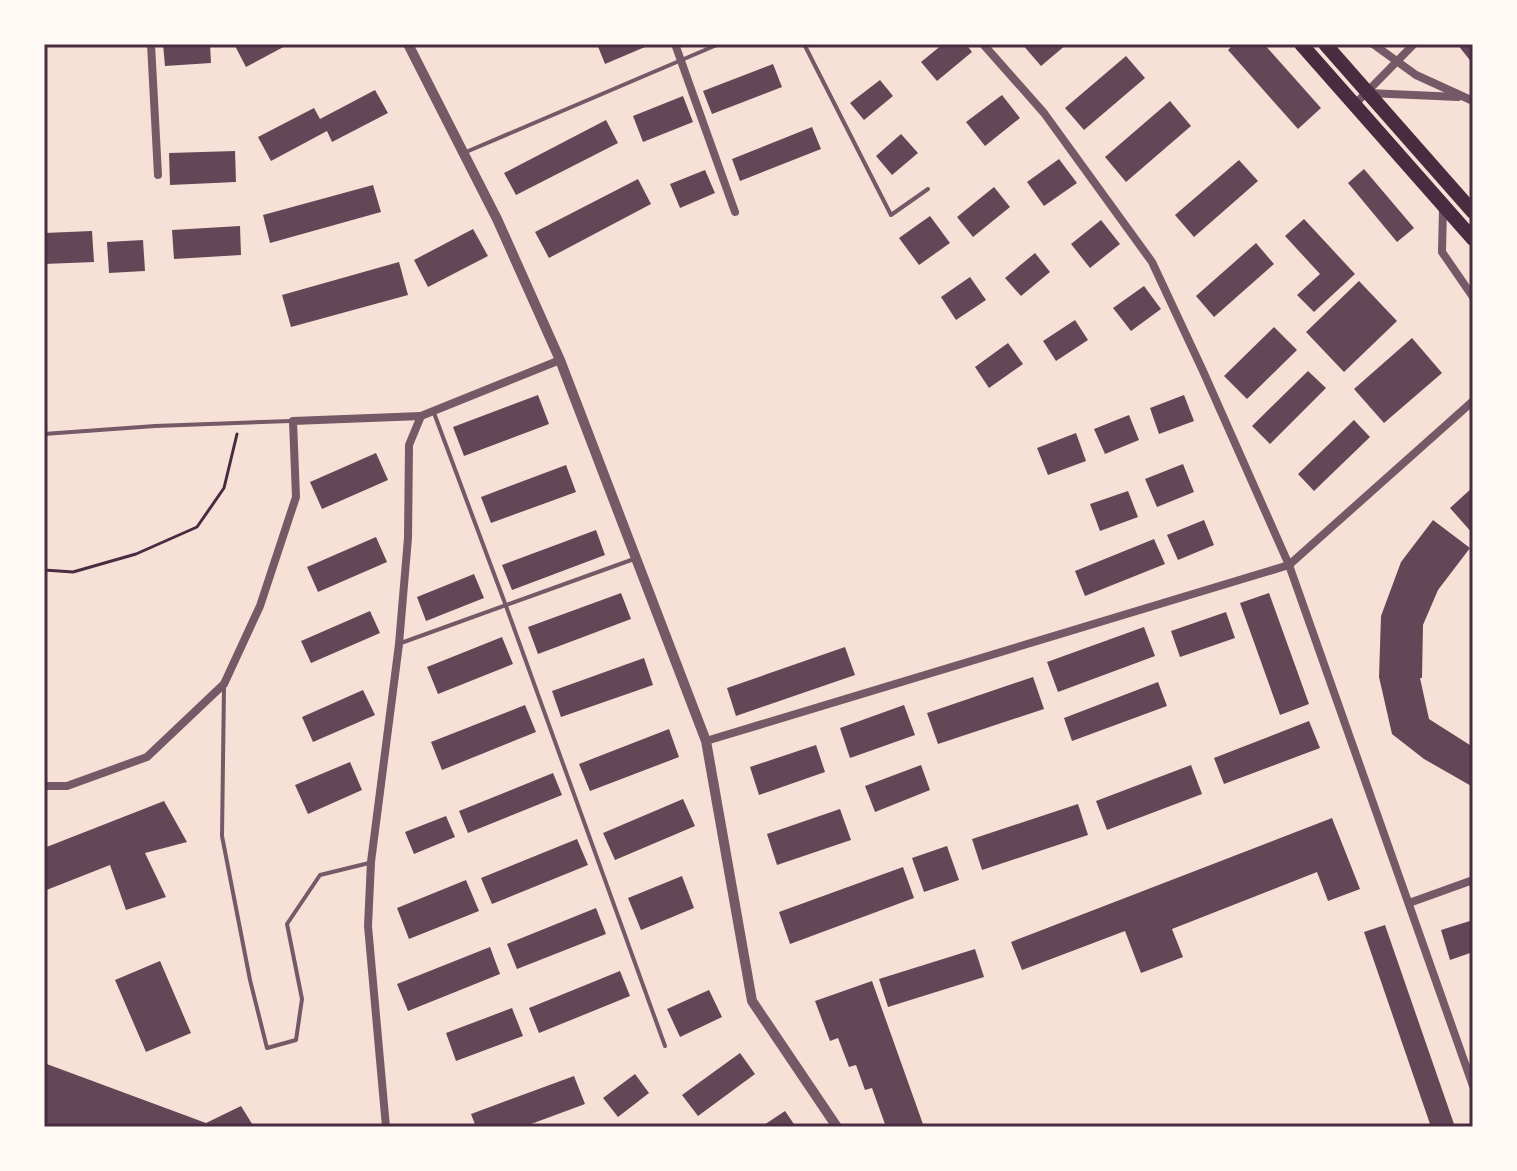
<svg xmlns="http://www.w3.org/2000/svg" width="1517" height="1171" font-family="'Public Sans',sans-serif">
	<rect width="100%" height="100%" fill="#f7e1d7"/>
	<g fill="#644757">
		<polygon points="163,44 210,44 211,63 165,66"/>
		<polygon points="234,44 289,44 246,67"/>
		<polygon points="597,44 652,44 605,64"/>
		<polygon points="943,44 966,44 972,52 937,81 921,62"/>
		<polygon points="1022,44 1067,44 1041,66"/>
		<polygon points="1234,44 1264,44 1321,108 1298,129 1228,50"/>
		<polygon points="1457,44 1473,44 1473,64"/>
		<polygon points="1126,56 1145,78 1084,130 1065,108"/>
		<polygon points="773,64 782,87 712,114 703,91"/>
		<polygon points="880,80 893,96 864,120 850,103"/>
		<polygon points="375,90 388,113 332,142 327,131 271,161 258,137 314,108 320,119"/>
		<polygon points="1002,95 1020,118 985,146 966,122"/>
		<polygon points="683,96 693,122 643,142 633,116"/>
		<polygon points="1170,101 1191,126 1126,182 1105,157"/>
		<polygon points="606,120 618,143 516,195 504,173"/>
		<polygon points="812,127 821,149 740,181 732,159"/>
		<polygon points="901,134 918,153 892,175 876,156"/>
		<polygon points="235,151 236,182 170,185 169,153"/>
		<polygon points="1059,159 1077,183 1044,206 1027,182"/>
		<polygon points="1239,160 1258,181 1194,237 1175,215"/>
		<polygon points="1364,169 1414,228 1397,242 1348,183"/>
		<polygon points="705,170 715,193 680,208 670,184"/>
		<polygon points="638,179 651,204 549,258 535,232"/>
		<polygon points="373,185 381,212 270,243 263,215"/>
		<polygon points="994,187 1010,207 973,237 957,217"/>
		<polygon points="930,216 950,243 919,265 899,238"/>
		<polygon points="1304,219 1355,274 1314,312 1297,295 1320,274 1285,236"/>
		<polygon points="1101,220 1120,244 1090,268 1071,244"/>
		<polygon points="240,226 241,255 174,259 172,230"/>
		<polygon points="473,229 488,256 428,287 414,260"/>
		<polygon points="92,231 94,262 44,264 44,233"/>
		<polygon points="143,240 145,271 109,273 107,242"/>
		<polygon points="1256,243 1274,264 1214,317 1196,296"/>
		<polygon points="1035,253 1050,272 1021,296 1005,278"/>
		<polygon points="399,262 408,295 291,327 282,295"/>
		<polygon points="970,277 986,300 956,320 941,297"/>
		<polygon points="1359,281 1397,321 1344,372 1306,332"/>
		<polygon points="1144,286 1161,309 1131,331 1113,308"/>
		<polygon points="1075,320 1088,340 1056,361 1043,341"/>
		<polygon points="1274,327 1297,350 1247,399 1224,376"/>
		<polygon points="1412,338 1442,373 1384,423 1354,389"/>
		<polygon points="1008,343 1023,364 989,388 975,367"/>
		<polygon points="1308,371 1326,388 1270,444 1252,426"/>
		<polygon points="538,395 549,424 464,456 453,427"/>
		<polygon points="1184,395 1194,421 1159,434 1150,408"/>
		<polygon points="1129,415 1139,440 1105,454 1094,429"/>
		<polygon points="1354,420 1370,437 1314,491 1298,474"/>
		<polygon points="1076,433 1086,461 1048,475 1037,448"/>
		<polygon points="376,453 388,480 322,509 310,482"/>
		<polygon points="1183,464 1194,492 1157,507 1145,479"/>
		<polygon points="566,465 576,492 491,523 481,497"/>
		<polygon points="1473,487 1473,534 1450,508"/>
		<polygon points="1128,491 1138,517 1100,531 1090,504"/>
		<polygon points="1204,520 1214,545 1178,560 1167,535"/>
		<polygon points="1433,520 1470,548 1438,590 1423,625 1422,678 1420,678 1429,719 1473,747 1473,787 1424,759 1392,734 1379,677 1381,616 1401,562"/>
		<polygon points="596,530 605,555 512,590 502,565"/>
		<polygon points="376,537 387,562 318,592 307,567"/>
		<polygon points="1154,539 1165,564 1085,596 1075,571"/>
		<polygon points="474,574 484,598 426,621 417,597"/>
		<polygon points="621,593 631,619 538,654 528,627"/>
		<polygon points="1269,593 1309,704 1280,715 1240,603"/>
		<polygon points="370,611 380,633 311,663 301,641"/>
		<polygon points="1226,612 1235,638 1180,657 1171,631"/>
		<polygon points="1144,627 1155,656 1058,692 1047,662"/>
		<polygon points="502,637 513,664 438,694 427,667"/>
		<polygon points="845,647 855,675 736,716 727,688"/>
		<polygon points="644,658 653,685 561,717 552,691"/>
		<polygon points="1033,677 1044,709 938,744 927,713"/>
		<polygon points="1158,682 1167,706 1072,741 1064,718"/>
		<polygon points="363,690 375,715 313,742 302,717"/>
		<polygon points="525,705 536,732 442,770 431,742"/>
		<polygon points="904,705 915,735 850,758 840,728"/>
		<polygon points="1309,721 1320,748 1224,784 1214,758"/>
		<polygon points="669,729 679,757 590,791 579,764"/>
		<polygon points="816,745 825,772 759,795 750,767"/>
		<polygon points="350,762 362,790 308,814 295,785"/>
		<polygon points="921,765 930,790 875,812 865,786"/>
		<polygon points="1191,765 1202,794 1107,830 1096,801"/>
		<polygon points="553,773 562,795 468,833 459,811"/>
		<polygon points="683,799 695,826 615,860 603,833"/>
		<polygon points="164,801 187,842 145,853 166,897 126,910 110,865 44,891 44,848"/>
		<polygon points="1078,804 1088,835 982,870 972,839"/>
		<polygon points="840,809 851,840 777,865 767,834"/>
		<polygon points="446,816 455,837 414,854 405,832"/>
		<polygon points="1332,818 1360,889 1328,901 1317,872 1172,929 1183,957 1141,973 1125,931 1022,970 1011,942"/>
		<polygon points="577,839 588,865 492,904 481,878"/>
		<polygon points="947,846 959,880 924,892 912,858"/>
		<polygon points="903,867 914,898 790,944 779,912"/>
		<polygon points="682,876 694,908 641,930 628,898"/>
		<polygon points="466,880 479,911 409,939 397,908"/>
		<polygon points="596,908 606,934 517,969 507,944"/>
		<polygon points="1473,920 1473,952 1450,960 1441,930"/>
		<polygon points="1385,925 1455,1127 1431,1127 1364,932"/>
		<polygon points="490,947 500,974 408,1011 397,984"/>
		<polygon points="975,949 984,977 888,1007 879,979"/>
		<polygon points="160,961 191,1033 146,1052 115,980"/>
		<polygon points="620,971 630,996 539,1033 529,1008"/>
		<polygon points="872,981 924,1127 896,1127 896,1125 886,1127 872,1088 865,1090 856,1065 849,1067 838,1038 830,1041 815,1001"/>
		<polygon points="709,990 722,1017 680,1037 667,1009"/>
		<polygon points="512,1008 523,1036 456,1061 446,1033"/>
		<polygon points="740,1053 755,1074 698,1116 682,1095"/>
		<polygon points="44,1063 206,1123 241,1106 254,1127 44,1127"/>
		<polygon points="635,1074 649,1093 618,1117 603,1098"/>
		<polygon points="574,1076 585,1104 523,1127 476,1127 471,1114"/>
		<polygon points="785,1111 796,1127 761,1127"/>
	</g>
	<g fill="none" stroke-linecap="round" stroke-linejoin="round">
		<polyline stroke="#4a2c40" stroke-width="3" points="44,570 73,572 136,554 197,527 224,488 237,434"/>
		<g stroke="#755966" stroke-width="4">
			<polyline points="804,44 891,215 928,189"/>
			<polyline points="466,152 719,44"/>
			<polyline points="434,413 506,606 665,1046"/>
			<polyline points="44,434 155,426 291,421"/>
			<polyline points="401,643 634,559"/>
			<polyline points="224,687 222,836 250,980 267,1048 296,1040 302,999 287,924 320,875 369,863"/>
		</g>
		<g stroke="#755966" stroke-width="8">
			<polyline points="151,44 158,175"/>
			<polyline points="675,44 735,212"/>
			<polyline points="983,44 1044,113 1152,262 1203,371 1289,565 1473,1086"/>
			<polyline points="1373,44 1416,75 1473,101"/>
			<polyline points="1368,93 1458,97"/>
			<polyline points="1354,105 1414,44"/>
			<polyline points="1443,208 1442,252 1473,297"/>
			<polyline points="706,741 1289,565 1473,401"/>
			<polyline points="44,786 67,786 147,757 224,684 260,606 296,497 293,421 421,416"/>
			<polyline points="1409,903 1473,880"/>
			<polyline points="386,1127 368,926 371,862 399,644 408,538 409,445 421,416 560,360"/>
		</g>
		<polyline stroke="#755966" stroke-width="10" points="408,44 497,219 560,360 706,741 752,1001 837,1127"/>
		<g stroke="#4a2c40" stroke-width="14">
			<polyline points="1301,44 1473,239"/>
			<polyline points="1325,44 1473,212"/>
		</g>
	</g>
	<rect width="1517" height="1171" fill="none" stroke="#fffaf5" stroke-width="92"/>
	<rect x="46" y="46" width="1425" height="1079" fill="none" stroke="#4a2c40" stroke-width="3"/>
</svg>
